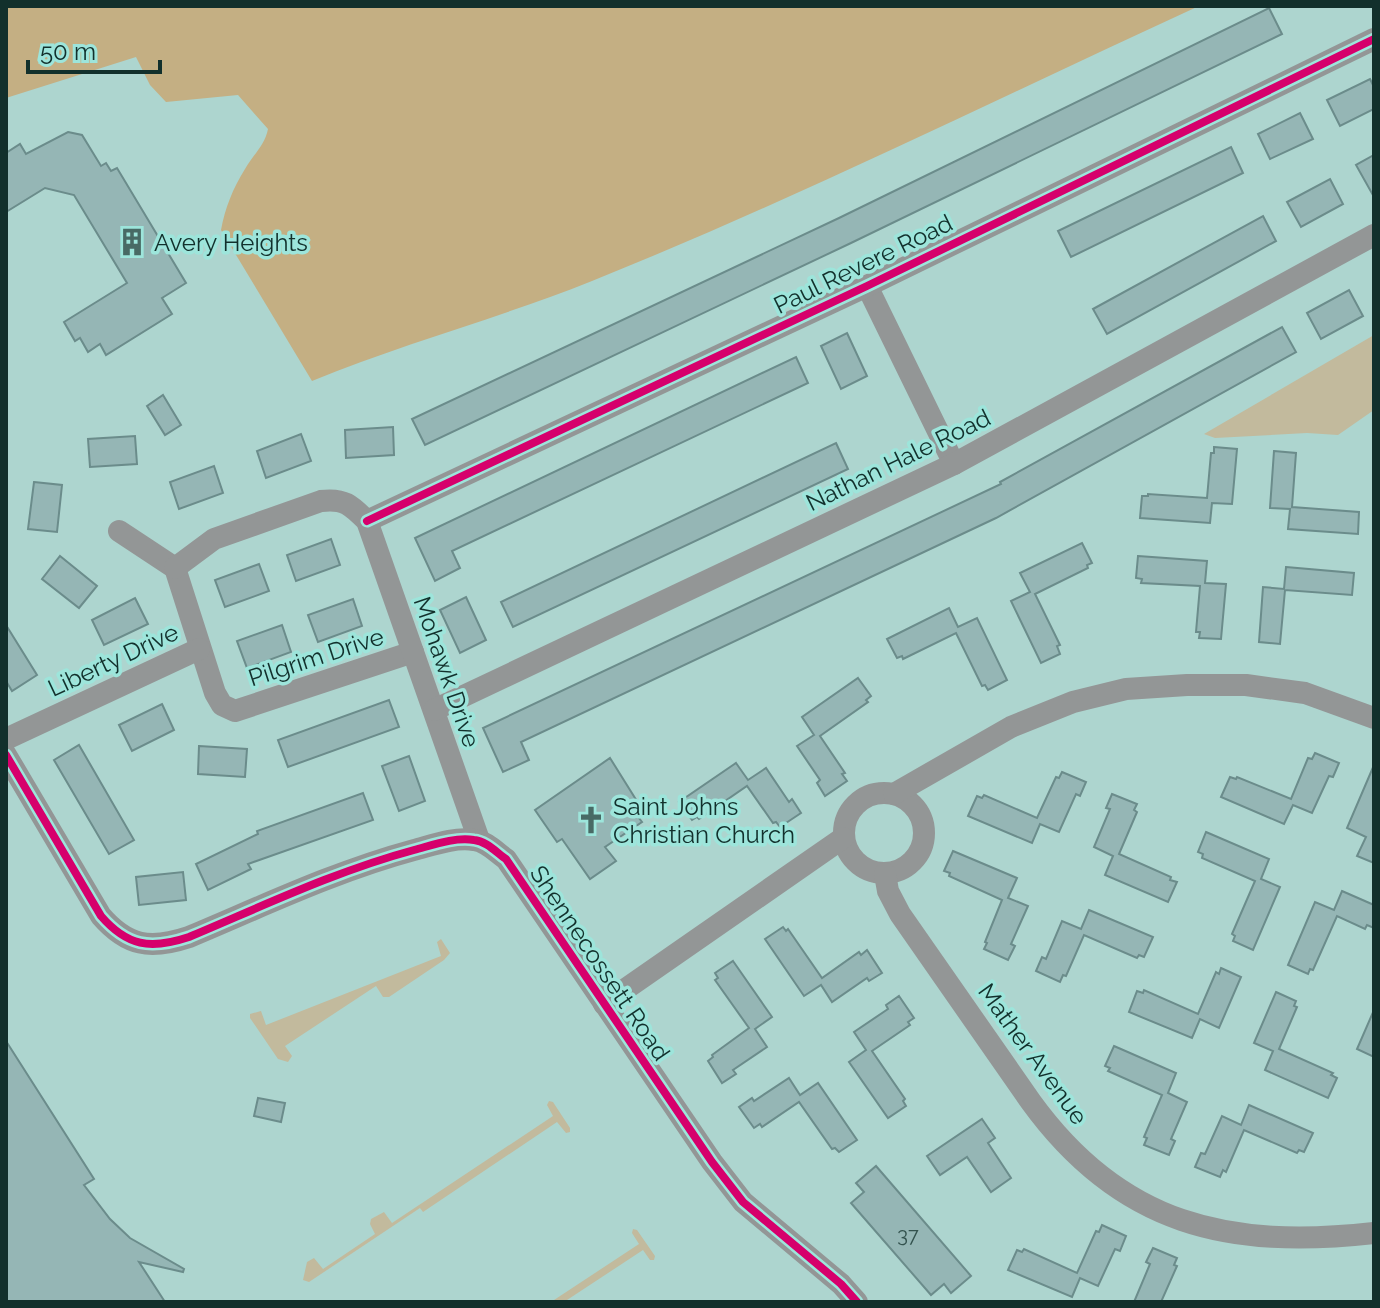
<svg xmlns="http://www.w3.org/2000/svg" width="1380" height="1308" font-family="Raleway,sans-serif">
	<rect width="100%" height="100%" fill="#add5cf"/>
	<g fill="#c2ba9d">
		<polygon points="1374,335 1374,410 1338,435 1307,433 1215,438 1204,434"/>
		<polygon points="441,939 450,953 444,960 389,997 383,997 376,986 285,1046 292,1056 288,1062 278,1059 250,1018 250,1014 261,1011 266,1025 441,956 437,942"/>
		<polygon points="549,1101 553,1102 570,1128 570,1132 566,1133 557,1122 423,1212 420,1208 309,1282 303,1280 307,1262 314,1258 323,1269 375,1234 370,1224 371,1219 384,1212 392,1223 553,1116 547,1105"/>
		<polygon points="633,1229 637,1230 655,1256 654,1260 650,1260 643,1250 564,1302 551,1302 639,1244 632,1233"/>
	</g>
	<path fill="#c4af83" d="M6,6H1199C997,99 798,198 592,281C500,318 404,343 312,381L221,230C225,208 233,188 245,169C253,155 265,145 268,129L238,95L166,102L150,85L136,57L6,98Z"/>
	<g fill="#95b6b5" stroke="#6b8c8b" stroke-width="2">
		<polygon points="1269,8 1282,34 851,243 425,445 412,419 839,218"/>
		<polygon points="1370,79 1374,87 1374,109 1340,126 1327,100"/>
		<polygon points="1300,113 1313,139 1270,159 1258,134"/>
		<polygon points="68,132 82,135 101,166 106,163 111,171 117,168 186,283 162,298 172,314 106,355 100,344 88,352 80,338 75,341 64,322 127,283 74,195 45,188 6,212 6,153 20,144 26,154"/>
		<polygon points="1231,147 1243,173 1071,257 1058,231"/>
		<polygon points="1374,155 1374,197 1356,165"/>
		<polygon points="1330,179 1343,204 1301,227 1287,202"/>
		<polygon points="1263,216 1276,241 1107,334 1093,309"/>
		<polygon points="1349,290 1363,316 1321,339 1307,313"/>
		<polygon points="1282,327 1296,352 996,518 521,742 529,760 503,772 483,728 1001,484 1000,482"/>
		<polygon points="847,333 867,376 841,389 821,346"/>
		<polygon points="796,357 808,383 452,551 460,568 435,581 415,538"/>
		<polygon points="163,395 181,425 165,435 147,406"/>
		<polygon points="393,427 394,455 346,458 345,430"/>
		<polygon points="301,434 311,461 266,478 257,451"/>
		<polygon points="135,436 137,464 90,467 88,439"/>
		<polygon points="836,443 848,469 513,627 501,602"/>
		<polygon points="1214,447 1237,449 1232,504 1212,503 1210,523 1140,518 1142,496 1148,496 1148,494 1207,498 1211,453 1214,453"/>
		<polygon points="1274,451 1296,453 1292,507 1359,512 1358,534 1288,529 1290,509 1270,508"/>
		<polygon points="214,466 223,493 179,509 170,482"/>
		<polygon points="34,482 62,485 57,532 28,529"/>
		<polygon points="331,539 340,565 296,581 287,555"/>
		<polygon points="1082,543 1092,563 1087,565 1088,568 1035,594 1060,645 1057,646 1060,654 1041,663 1011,601 1030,592 1020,573"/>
		<polygon points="60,556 97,586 79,608 42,579"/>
		<polygon points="1138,556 1207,561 1205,583 1226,584 1221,639 1199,638 1200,632 1196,632 1200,586 1141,583 1142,579 1136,578"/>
		<polygon points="259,564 269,591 225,607 215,580"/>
		<polygon points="1286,567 1354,573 1352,595 1285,590 1280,644 1259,642 1263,587 1284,589"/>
		<polygon points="466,597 486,640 460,653 440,610"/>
		<polygon points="135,598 148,624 104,645 92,620"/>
		<polygon points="353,599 362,626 318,642 308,615"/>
		<polygon points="949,608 958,627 977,618 1007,680 988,690 985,685 982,686 956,633 903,659 902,656 897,658 887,639"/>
		<polygon points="6,625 37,675 12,691 6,681"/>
		<polygon points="282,625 291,652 247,668 237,641"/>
		<polygon points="858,678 871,696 866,700 868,702 820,736 845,773 842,774 847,781 825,796 817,783 820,780 797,746 814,735 802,717"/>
		<polygon points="389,700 399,727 288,767 278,740"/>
		<polygon points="162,704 174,730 132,751 119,725"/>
		<polygon points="79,745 134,840 109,854 54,760"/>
		<polygon points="199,746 247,749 245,777 198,774"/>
		<polygon points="1315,753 1339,763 1333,777 1329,776 1312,813 1293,805 1284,824 1221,797 1230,777 1236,779 1237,777 1291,799 1308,758 1312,759"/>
		<polygon points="409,756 425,801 399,811 382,766"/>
		<polygon points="610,758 645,814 639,818 642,822 605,847 616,861 590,879 562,839 557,842 535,810"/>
		<polygon points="736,763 748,780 766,768 789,802 792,799 801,813 780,827 776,822 773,823 747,786 699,819 697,817 692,820 679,802"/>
		<polygon points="1374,765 1374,863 1357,856 1366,837 1347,828"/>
		<polygon points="1062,772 1086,782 1080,796 1076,794 1059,832 1040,824 1032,843 968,816 977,796 982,798 984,795 1037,818 1056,777 1059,778"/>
		<polygon points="363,793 373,820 248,864 251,869 208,890 196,864 258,834 257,831"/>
		<polygon points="1112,794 1137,804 1134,810 1137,812 1119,854 1171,877 1170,880 1177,882 1168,902 1105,875 1113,856 1094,847 1110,809 1106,808"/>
		<polygon points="1206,832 1269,859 1261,879 1280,887 1253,950 1233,941 1235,936 1232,934 1255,881 1202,858 1203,854 1198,852"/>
		<polygon points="953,851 1017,878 1008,898 1028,906 1011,944 1015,946 1008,960 984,949 987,943 985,942 1002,900 949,876 950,873 944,871"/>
		<polygon points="183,872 186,900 139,905 136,877"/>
		<polygon points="1342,891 1374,905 1374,928 1367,925 1365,929 1337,916 1313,970 1310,969 1308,974 1288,965 1315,902 1334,910"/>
		<polygon points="1089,910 1153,937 1144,957 1139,955 1137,958 1084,935 1066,976 1063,975 1060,982 1036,971 1042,957 1046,959 1062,921 1081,929"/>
		<polygon points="783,927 786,931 788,929 822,978 859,952 861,955 867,950 882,973 869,981 867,978 832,1002 821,985 804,996 765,939"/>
		<polygon points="733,961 772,1017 755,1029 767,1047 733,1070 736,1074 722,1083 708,1061 713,1057 712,1055 749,1028 715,980 718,978 715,973"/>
		<polygon points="1221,968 1241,977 1219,1028 1200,1019 1192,1038 1129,1012 1137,991 1143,993 1144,990 1198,1014 1216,972 1219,974"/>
		<polygon points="1276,992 1296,1001 1294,1006 1297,1007 1279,1049 1333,1073 1331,1075 1337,1078 1328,1098 1265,1070 1273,1051 1254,1043"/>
		<polygon points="899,996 914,1018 908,1022 910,1025 872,1051 905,1099 903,1101 906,1106 888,1118 849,1062 866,1050 854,1032 888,1009 886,1005"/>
		<polygon points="1374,1010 1374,1057 1357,1049"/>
		<polygon points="6,1041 94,1179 84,1185 110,1219 130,1238 184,1269 183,1272 139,1262 165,1302 6,1302"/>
		<polygon points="1114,1046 1176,1073 1168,1093 1187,1102 1171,1139 1175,1141 1169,1155 1144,1145 1147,1138 1144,1137 1162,1095 1108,1071 1110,1068 1105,1066"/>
		<polygon points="789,1078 800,1095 818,1083 857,1140 839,1152 835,1148 832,1149 799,1102 762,1127 760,1124 754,1128 739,1107 752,1098 754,1101"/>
		<polygon points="258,1098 285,1103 281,1122 254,1116"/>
		<polygon points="1249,1105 1313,1133 1304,1152 1299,1150 1297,1153 1244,1130 1226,1172 1223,1170 1220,1177 1195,1167 1201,1153 1205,1154 1222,1116 1241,1125"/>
		<polygon points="982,1119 995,1138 988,1143 1011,1178 991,1192 967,1157 940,1175 927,1156"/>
		<polygon points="876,1166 971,1276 951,1293 944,1284 931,1295 851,1203 864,1192 856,1183"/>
		<polygon points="1102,1225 1126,1236 1120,1251 1115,1249 1098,1286 1080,1278 1072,1297 1008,1270 1017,1250 1022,1252 1024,1249 1077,1273 1096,1231 1099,1232"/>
		<polygon points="1153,1248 1177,1258 1174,1265 1177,1266 1161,1302 1134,1302 1150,1264 1146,1262"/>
	</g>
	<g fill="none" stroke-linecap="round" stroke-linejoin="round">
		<g stroke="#939696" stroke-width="22">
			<polyline points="867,286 954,464"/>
			<polyline points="367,521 867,286 1374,39"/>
			<polyline points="119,531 175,568 215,693 222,705 235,711 413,652"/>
			<path d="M175,568L214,539L321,501C344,498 351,505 367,521L479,840"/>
			<polyline points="434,710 954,464 1374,235"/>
			<polyline points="6,739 199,649"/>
			<path d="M6,755L101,916C127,946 150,950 189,937C263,906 336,871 414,850C433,845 454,837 474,840C486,841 496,852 506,859L712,1162L743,1202L841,1284L857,1302"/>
			<circle cx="884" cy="833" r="40"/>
			<polyline points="894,794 1011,727 1073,702 1126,689 1187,685 1246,685 1305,693 1374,718"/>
			<path d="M885,874L888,891L900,914L1031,1102C1121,1226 1229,1249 1374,1233"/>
			<polyline points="604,1004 843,838"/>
		</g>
		<defs>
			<g id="cycleway">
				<polyline points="367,521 867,286 1374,39"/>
				<path d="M6,755L101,916C127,946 150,950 189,937C263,906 336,871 414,850C433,845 454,837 474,840C486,841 496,852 506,859L712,1162L743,1202L841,1284L857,1302"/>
			</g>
		</defs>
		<use href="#cycleway" stroke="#9de5db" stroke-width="13"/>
		<use href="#cycleway" stroke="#d6006c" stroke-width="8"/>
	</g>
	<defs>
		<symbol id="building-bare" viewBox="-9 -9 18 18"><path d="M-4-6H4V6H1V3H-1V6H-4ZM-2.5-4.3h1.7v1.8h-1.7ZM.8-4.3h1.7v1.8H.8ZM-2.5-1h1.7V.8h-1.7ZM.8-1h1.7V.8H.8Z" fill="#486a65" stroke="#9de5db" stroke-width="2.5" paint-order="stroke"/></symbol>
		<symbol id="church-bare" viewBox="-9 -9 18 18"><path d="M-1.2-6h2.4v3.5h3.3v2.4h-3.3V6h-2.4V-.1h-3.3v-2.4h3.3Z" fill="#486a65" stroke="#9de5db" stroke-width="2.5" paint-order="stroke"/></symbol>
	</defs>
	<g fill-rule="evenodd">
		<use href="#building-bare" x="112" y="222" width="40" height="40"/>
		<use href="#church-bare" x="571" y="800" width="40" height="40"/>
	</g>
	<g text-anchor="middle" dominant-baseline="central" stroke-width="7" stroke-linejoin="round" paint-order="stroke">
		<g font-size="20" fill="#33524e">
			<text x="908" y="1235">37</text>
		</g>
		<g font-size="24" fill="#12302c" stroke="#9de5db" text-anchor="start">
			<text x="154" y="242">Avery Heights</text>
			<text x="613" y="806">Saint Johns<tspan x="613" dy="28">Christian Church</tspan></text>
		</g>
		<g font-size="24" fill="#12302c" stroke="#9de5db">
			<text transform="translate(863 264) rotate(-26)">Paul Revere Road</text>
			<text transform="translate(898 460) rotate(-26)">Nathan Hale Road</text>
			<text transform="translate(316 657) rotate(-18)">Pilgrim Drive</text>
			<text transform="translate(113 660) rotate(-25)">Liberty Drive</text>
			<text transform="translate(447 672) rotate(71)">Mohawk Drive</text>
			<text transform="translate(600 963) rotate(56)">Shennecossett Road</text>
			<text transform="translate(1033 1054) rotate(54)">Mather Avenue</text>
		</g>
	</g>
	<rect width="1380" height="1308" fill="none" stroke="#12302c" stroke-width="16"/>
	<path d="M28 60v12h132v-12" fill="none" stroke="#12302c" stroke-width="4"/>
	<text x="40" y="60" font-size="24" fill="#12302c" stroke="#9de5db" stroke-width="6" paint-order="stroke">50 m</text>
</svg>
